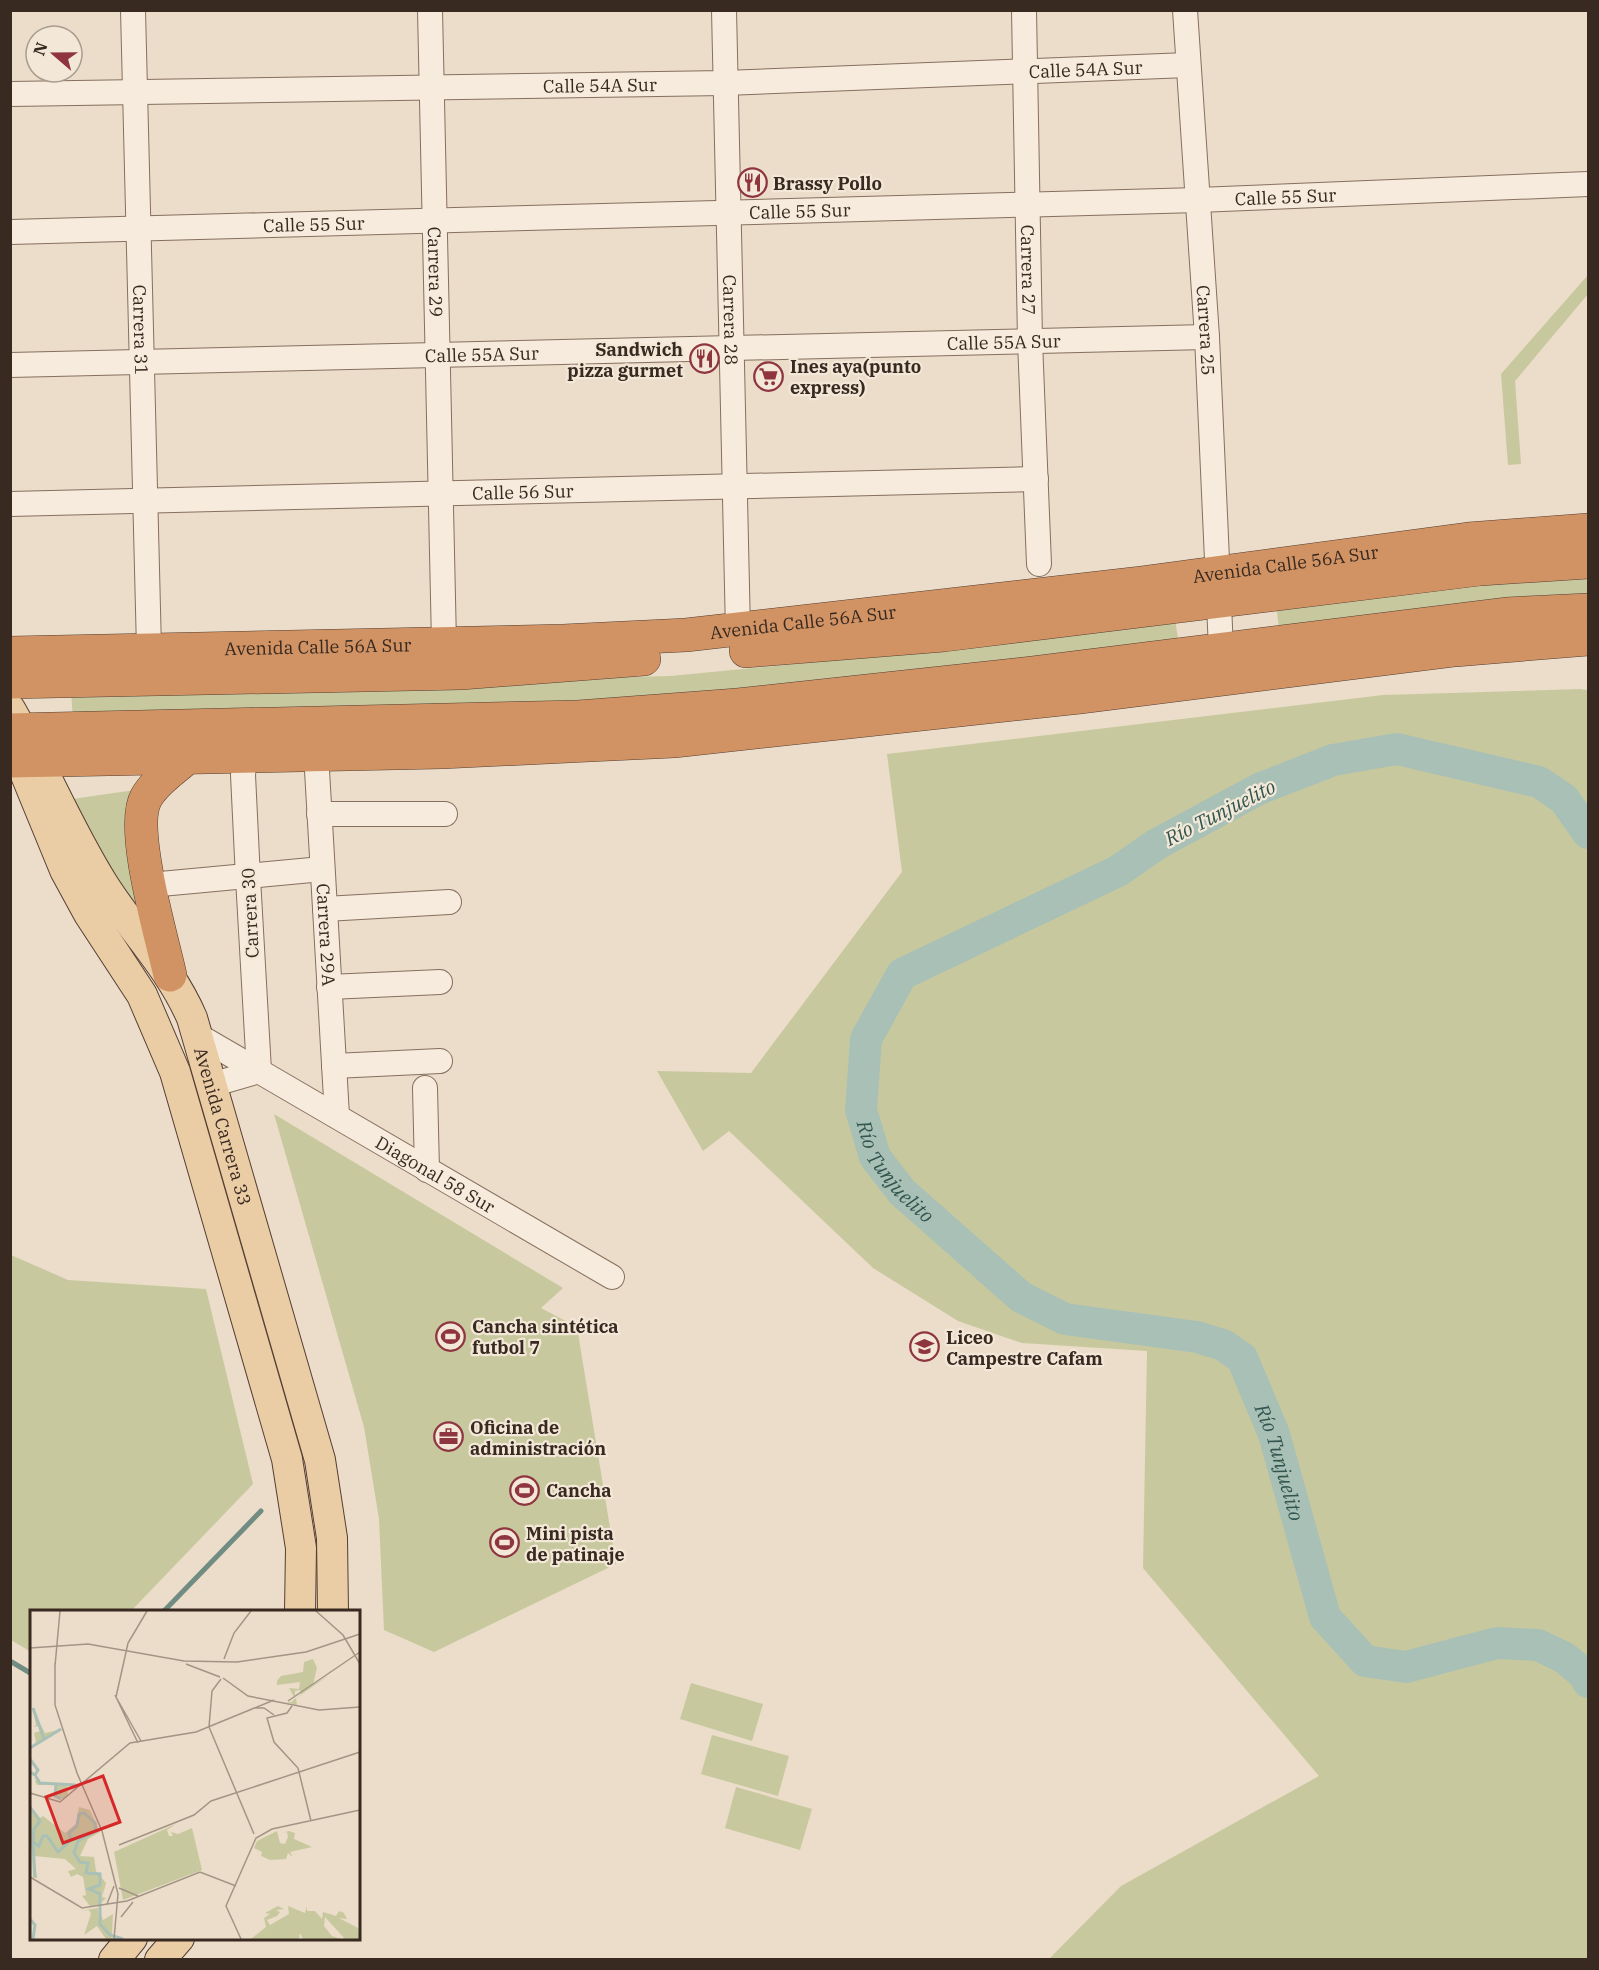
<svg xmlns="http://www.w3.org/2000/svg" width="1599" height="1970" font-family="'IBM Plex Serif',serif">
	<rect width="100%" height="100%" fill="#ebddc9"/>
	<g fill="#c8c89e">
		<polygon points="1588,275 1588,294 1515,381 1521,464 1508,465 1501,374"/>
		<polygon points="1588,572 1588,603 1280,634 1276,606"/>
		<polygon points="1175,620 1178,638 999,664 748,695 73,721 71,691 670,676 796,664"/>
		<polygon points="1580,689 1588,690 1588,1959 1049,1959 1121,1886 1319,1776 1143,1568 1147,1351 1022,1343 958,1321 873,1268 729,1131 703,1151 657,1071 751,1073 902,872 887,754 1383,695"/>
		<polygon points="135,790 150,928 128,902 72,799"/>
		<polygon points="274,1114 563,1288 541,1308 577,1327 616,1564 434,1652 384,1630 379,1519 364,1427"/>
		<polygon points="11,1255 68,1280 206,1289 253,1484 131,1611 32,1612 31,1652 11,1640"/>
		<polygon points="691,1683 763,1704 752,1741 680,1719"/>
		<polygon points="712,1735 789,1756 778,1796 701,1774"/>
		<polygon points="736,1787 812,1809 800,1850 725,1828"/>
	</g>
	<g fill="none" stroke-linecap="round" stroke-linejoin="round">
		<g stroke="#718d83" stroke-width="5">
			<polyline points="163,1612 261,1511"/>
			<polyline points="10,1661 32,1674"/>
		</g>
		<path stroke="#a9c0b6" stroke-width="32" id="s1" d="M1588,833L1564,799L1539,782L1397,749L1333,760L1259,789L1157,844L1118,871L902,974L866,1039L861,1110L875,1157L902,1192L1021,1297L1065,1319L1197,1337L1223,1345L1242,1358L1274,1434L1325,1617L1365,1661L1406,1667L1497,1643L1538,1645L1565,1658L1586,1676L1588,1682"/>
		<defs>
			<g id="minor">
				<path id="s2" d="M133,10L149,649"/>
				<path id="s3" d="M430,10L444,643"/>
				<path id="s4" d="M724,10L738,631"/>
				<path id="s5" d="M1024,10L1030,341L1039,564"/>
				<path id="s6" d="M1185,10L1207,337L1221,649"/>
				<path id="s7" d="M10,94L725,83L1188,65"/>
				<path id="s8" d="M10,232L1198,200L1588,184"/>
				<path id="s9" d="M10,365L1207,337"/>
				<path id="s10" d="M10,504L1036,479"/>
				<path id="s11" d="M316,753L337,1116"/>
				<polyline points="319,814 445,814"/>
				<polyline points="150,885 322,869"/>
				<polyline points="325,909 449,902"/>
				<polyline points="329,987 440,982"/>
				<path id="s12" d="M197,1035L612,1277"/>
				<polyline points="334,1066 440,1061"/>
				<polyline points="211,1085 259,1071 248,878 243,775 245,755"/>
				<polyline points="425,1088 427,1170"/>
			</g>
			<g id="major">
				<path id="s13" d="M10,709C43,766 68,828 103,884C132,930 170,967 192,1018L320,1460L332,1538L333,1612"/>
				<polyline points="21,763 65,870 89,914 142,995 175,1072 287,1459 301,1548 300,1612"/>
				<polyline points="114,1960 132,1938"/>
				<polyline points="160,1960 179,1938"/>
			</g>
			<g id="highway">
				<polyline points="746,651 944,635 1480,569 1588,562"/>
				<path id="s14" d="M10,653L563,641L686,635L1142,583L1468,539L1588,530"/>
				<polyline points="10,682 461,673 644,659"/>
				<polyline points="10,730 578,717 738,705 1033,673 1506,614 1588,610"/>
				<polyline points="10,761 442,752 674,741 1080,697 1455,650 1588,639"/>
				<path d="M170,975C162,938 129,828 146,798C155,781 175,769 189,756"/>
			</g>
		</defs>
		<use href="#minor" stroke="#866f5f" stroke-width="26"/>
		<use href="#major" stroke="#543e33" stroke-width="32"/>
		<use href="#highway" stroke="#543e33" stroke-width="34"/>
		<use href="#minor" stroke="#f6ebdc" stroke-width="24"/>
		<use href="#major" stroke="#eacca5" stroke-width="30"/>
		<use href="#highway" stroke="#d19363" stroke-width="33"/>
	</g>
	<defs>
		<symbol id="restaurant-ring" viewBox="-11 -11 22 22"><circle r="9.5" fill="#f3e8d8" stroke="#8f3540" stroke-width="1.5"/><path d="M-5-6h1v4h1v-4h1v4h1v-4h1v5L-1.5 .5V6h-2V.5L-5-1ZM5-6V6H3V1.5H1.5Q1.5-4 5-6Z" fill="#8f3540"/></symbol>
		<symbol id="supermarket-ring" viewBox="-11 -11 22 22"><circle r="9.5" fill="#f3e8d8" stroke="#8f3540" stroke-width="1.5"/><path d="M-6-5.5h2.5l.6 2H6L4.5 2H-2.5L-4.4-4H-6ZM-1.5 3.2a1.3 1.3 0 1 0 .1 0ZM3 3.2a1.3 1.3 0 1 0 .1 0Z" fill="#8f3540"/></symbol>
		<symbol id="stadium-ring" viewBox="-11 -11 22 22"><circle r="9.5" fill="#f3e8d8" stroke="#8f3540" stroke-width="1.5"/><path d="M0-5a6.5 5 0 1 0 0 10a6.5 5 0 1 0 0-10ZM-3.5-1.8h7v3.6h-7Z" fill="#8f3540"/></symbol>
		<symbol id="school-ring" viewBox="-11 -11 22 22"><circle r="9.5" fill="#f3e8d8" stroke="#8f3540" stroke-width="1.5"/><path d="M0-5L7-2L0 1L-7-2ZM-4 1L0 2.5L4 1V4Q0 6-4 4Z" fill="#8f3540"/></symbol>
		<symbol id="office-ring" viewBox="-11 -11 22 22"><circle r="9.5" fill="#f3e8d8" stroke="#8f3540" stroke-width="1.5"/><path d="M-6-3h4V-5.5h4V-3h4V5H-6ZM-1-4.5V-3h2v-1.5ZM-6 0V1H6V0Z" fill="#8f3540"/></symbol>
	</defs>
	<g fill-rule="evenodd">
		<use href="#restaurant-ring" x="736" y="166" width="33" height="33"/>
		<use href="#restaurant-ring" x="688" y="342" width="33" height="33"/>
		<use href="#supermarket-ring" x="752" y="360" width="33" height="33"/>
		<use href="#stadium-ring" x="434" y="1320" width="33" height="33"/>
		<use href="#school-ring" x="908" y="1330" width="33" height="33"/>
		<use href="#office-ring" x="432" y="1420" width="33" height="33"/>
		<use href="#stadium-ring" x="508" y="1474" width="33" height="33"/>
		<use href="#stadium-ring" x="488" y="1526" width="33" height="33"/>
	</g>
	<g text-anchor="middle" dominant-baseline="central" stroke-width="4.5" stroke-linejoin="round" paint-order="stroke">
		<g font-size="18" fill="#382921" stroke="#f3e8d8">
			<text stroke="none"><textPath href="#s7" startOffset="1076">Calle 54A Sur</textPath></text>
			<text stroke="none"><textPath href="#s7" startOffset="590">Calle 54A Sur</textPath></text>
			<text stroke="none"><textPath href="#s8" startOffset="1276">Calle 55 Sur</textPath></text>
			<text stroke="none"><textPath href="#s8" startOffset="790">Calle 55 Sur</textPath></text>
			<text stroke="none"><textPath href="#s8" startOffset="304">Calle 55 Sur</textPath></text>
			<text stroke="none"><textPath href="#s5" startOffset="260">Carrera 27</textPath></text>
			<text stroke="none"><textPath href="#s3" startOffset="262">Carrera 29</textPath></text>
			<text stroke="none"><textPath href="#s4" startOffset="310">Carrera 28</textPath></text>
			<text stroke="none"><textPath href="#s2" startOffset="320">Carrera 31</textPath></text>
			<text stroke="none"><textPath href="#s6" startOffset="321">Carrera 25</textPath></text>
			<text stroke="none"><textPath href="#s9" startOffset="994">Calle 55A Sur</textPath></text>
			<text stroke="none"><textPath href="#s9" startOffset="472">Calle 55A Sur</textPath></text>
			<text stroke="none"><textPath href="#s10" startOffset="513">Calle 56 Sur</textPath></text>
			<text stroke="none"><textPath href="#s14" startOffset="1280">Avenida Calle 56A Sur</textPath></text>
			<text stroke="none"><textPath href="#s14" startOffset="794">Avenida Calle 56A Sur</textPath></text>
			<text stroke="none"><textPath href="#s14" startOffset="308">Avenida Calle 56A Sur</textPath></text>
			<text transform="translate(250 913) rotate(-93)">Carrera 30</text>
			<text stroke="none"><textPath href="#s11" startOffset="182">Carrera 29A</textPath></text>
			<text stroke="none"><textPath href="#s13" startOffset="472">Avenida Carrera 33</textPath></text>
			<text stroke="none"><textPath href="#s12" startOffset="276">Diagonal 58 Sur</textPath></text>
		</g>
		<g font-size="18" font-weight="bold" fill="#382921" stroke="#f3e8d8" text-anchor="start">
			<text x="773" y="183">Brassy Pollo</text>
			<text x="683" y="349" text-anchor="end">Sandwich<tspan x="683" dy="21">pizza gurmet</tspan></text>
			<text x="790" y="366">Ines aya(punto<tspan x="790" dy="21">express)</tspan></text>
			<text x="472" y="1326">Cancha sintética<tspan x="472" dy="21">futbol 7</tspan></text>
			<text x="946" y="1337">Liceo<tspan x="946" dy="21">Campestre Cafam</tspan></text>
			<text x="470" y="1427">Oficina de<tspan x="470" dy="21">administración</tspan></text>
			<text x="546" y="1490">Cancha</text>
			<text x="526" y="1533">Mini pista<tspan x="526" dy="21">de patinaje</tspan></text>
		</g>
		<g font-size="20" font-style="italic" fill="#32564f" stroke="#f3e8d8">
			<text transform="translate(1220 812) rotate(-27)">Río Tunjuelito</text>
			<text stroke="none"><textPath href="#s1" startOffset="982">Río Tunjuelito</textPath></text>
			<text stroke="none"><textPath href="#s1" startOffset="1506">Río Tunjuelito</textPath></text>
		</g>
	</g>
	<g transform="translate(30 1610)">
		<rect width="330" height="330" fill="#ebddc9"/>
		<path d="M283,49L287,58L283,74L274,80L298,66L266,88L267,95L256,92H262L263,90L271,85L270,80L265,81V87L258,91L264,87L259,78L269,79L270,72L247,75V71L251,66L273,62L274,52ZM2,97L15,123L33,119L0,139L6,132L4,123L11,121L9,116L3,117L6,115ZM8,169L10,172L47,176H37L38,186L33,189L25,185L27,175H7L5,171ZM0,195L10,208L13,206L35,223L46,214L49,197L60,200L70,222L58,229L50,246L64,247L66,261L76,273L72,287L76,288L71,293L74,272L70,295L60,296L52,286L56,285L53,267L47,264L41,267L38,261L46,259L35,249L4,246L7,268H3ZM146,214L137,220L139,226H143L141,222L148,224L162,218L172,260L93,290L84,242ZM247,221L250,233L255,234L258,227L257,222L252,223L259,221L265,223L264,229L282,237L260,242L263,247L258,243L256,249L240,250L231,246L232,242L224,238L227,231ZM248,296L254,299L246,300L250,302L247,306L237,310L240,315L259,304L258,296L275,303L277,296V301H285L292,309L293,302L306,306L309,301L314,303L317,309L309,308L328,318L330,329H315L295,307L294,316L302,326L311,329H273L270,323L269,329H221L236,317L234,308L240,304L235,303ZM68,298L69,313V298L73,310L83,304L82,325L69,314L83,329H76L67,316L54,325L61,304L59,300L50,301Z" fill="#c8c89e"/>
		<path fill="none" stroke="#a9c0b6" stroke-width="3" d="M3,98L14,129M0,138L31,119M0,149L8,160L5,165L0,162M5,165L10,173L46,175M26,174L25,186L31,189M0,197L10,211L4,219L3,232L9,236L13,226H17L28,242L41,230L39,223L47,216L49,204L54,203L65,213L66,221L48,231L44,243L50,252L58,253L56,263L70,264V275L59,279L70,284V314L80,325L93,329M3,232L5,267M0,309L5,315L3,329"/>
		<path fill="none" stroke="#a39586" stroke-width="1.5" d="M286,1L313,25L330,54M0,38L58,34L154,51L207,52L276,42L330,24M194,49L204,23L221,1M25,53V95L47,163L72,221L88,284L84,329M156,54L190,67M25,56L30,1M193,68L218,86L289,100L330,97M191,69L182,81L179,117L224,224M85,85L108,133M258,91L330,42M262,96L257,103L237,108L244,132L268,158L281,211M224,98H234L244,105M111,131L86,87L98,33L117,1M0,183L30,192L100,133L166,122L244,90M89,235L164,205L181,191L330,142M0,267L52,298L97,291L170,262L206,276M89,278L108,286M77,294L84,276M91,307L103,292M211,329L196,296L226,228L242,219L330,200"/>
		<path fill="#d62828" fill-opacity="0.15" stroke="#d62828" stroke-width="3" d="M73,166L90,212L33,233L16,187Z"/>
		<rect width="330" height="330" fill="none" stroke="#382921" stroke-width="3"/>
	</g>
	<rect width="1599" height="1970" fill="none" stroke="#382921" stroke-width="24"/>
	<g transform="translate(54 54) rotate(290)"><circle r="28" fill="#f3e8d8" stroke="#a89c8f" stroke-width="1.5"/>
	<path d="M0-4.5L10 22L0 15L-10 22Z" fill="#8f3540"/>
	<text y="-9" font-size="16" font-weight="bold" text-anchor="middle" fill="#382921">N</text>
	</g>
</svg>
